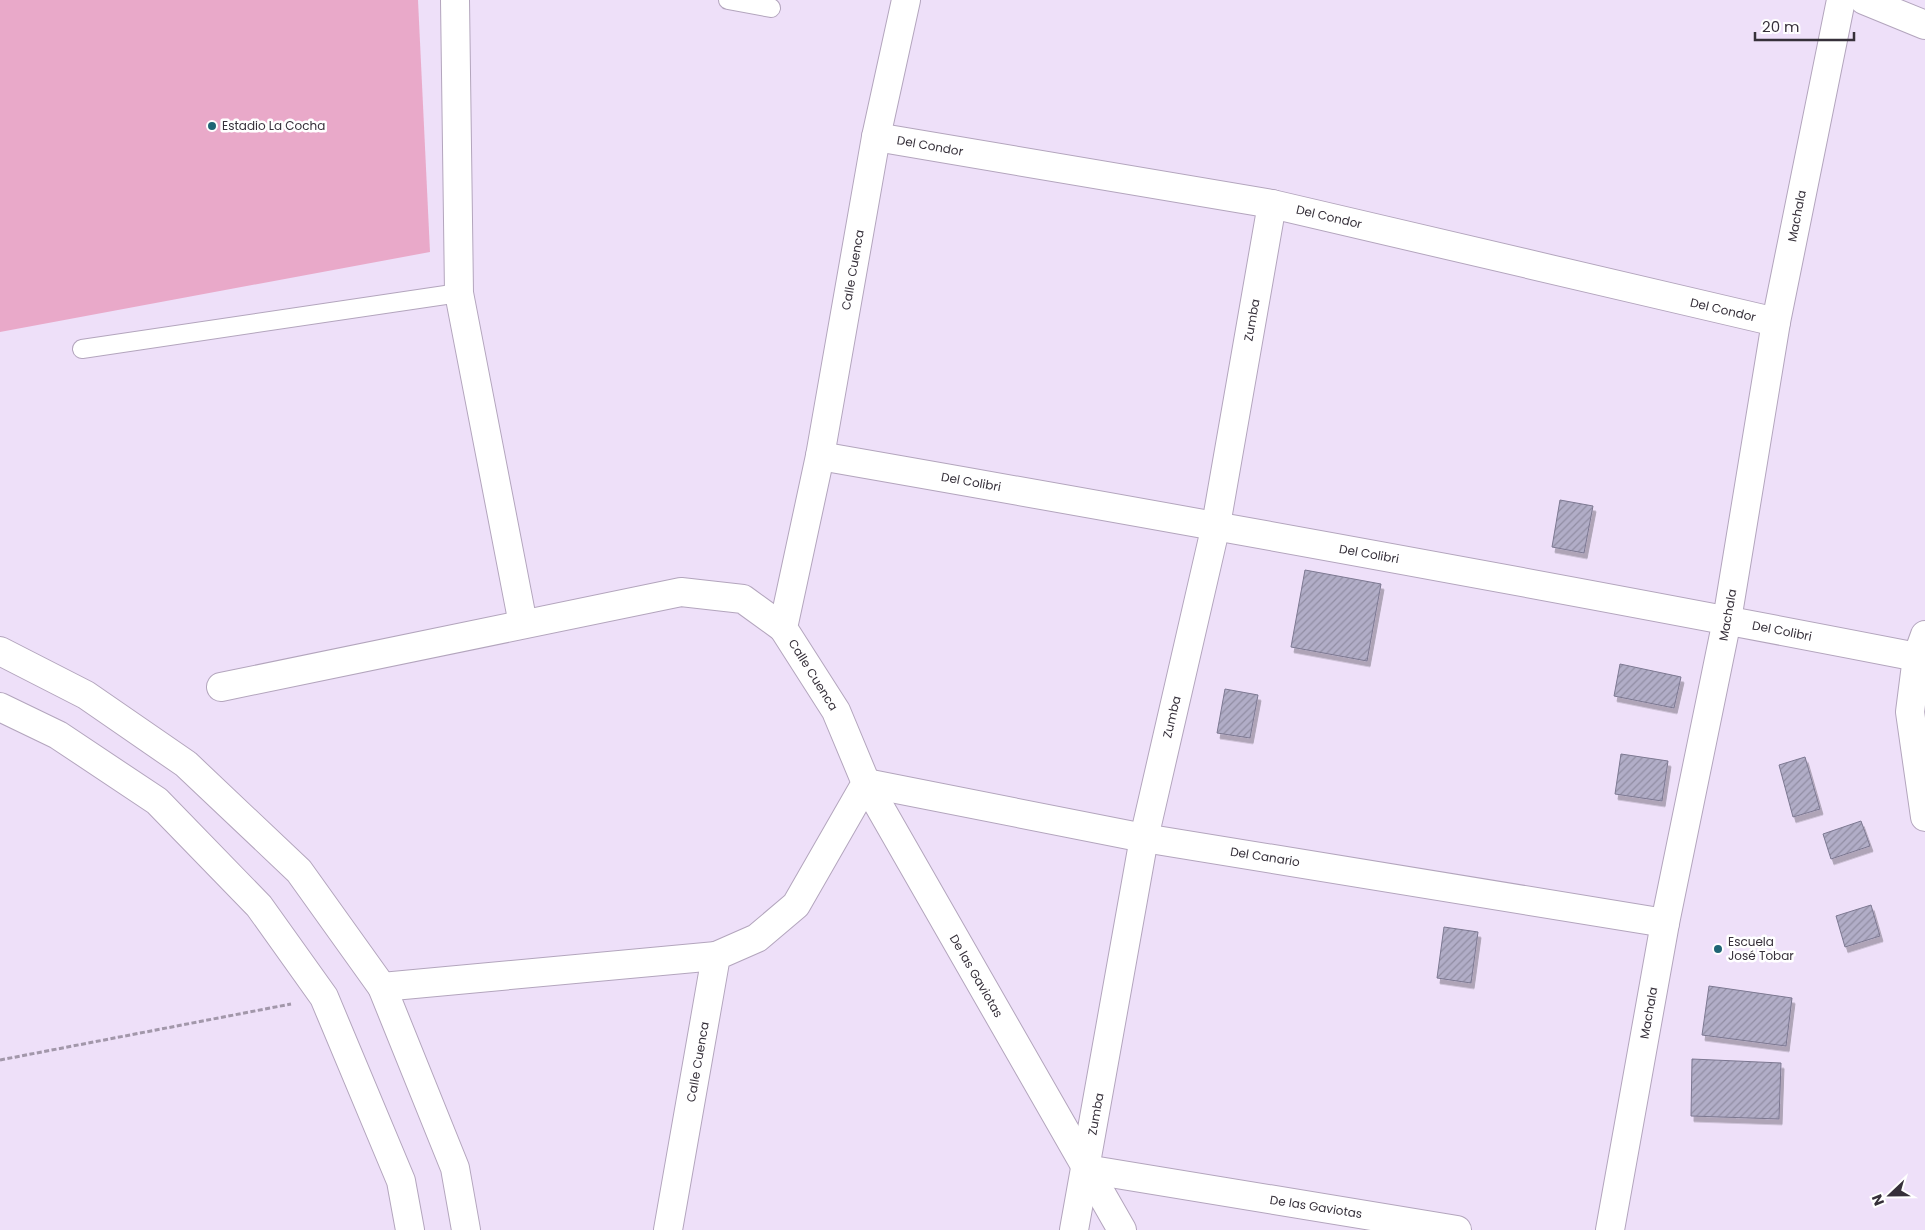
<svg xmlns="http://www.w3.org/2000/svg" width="1925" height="1230" font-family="Poppins,sans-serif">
  <defs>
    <pattern id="building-hatch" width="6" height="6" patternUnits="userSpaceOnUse" patternTransform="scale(1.25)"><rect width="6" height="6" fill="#b1adc7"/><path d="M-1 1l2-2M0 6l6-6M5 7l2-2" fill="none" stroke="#918da3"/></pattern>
    <filter id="shadow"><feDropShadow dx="3" dy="5.5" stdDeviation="0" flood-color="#0004"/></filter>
  </defs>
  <rect width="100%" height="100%" fill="#eee0f9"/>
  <polygon fill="#e9a9c9" points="0,0 418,0 430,252 0,332"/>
  <g fill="url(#building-hatch)" stroke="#7c7891" filter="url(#shadow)">
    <polygon points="1560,500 1593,506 1584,553 1552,547"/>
    <polygon points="1305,570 1381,584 1367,661 1291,647"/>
    <polygon points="1620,664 1681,677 1674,708 1614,696"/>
    <polygon points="1225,689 1258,695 1250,738 1217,733"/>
    <polygon points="1621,754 1668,761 1662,801 1615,794"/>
    <polygon points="1805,757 1820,809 1793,817 1779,765"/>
    <polygon points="1861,821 1870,846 1831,859 1823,834"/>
    <polygon points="1871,905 1880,936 1845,947 1836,916"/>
    <polygon points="1444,927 1478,932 1471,983 1437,978"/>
    <polygon points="1709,986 1792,998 1786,1046 1702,1035"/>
    <polygon points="1692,1059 1781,1063 1779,1119 1691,1116"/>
  </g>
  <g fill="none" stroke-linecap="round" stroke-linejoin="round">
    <g stroke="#b3a5bd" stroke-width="20">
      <g id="service">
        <polyline points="728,0 771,8"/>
        <polyline points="82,349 459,293"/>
      </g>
    </g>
    <g stroke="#b3a5bd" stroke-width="30">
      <g id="minor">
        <polyline points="455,0 459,293 523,624"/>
        <polyline points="1864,0 1925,25"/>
        <polyline points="876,137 1272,204 1776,322"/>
        <path d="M820 456C1186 520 1552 586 1917 657"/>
        <polyline points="1925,635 1917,657 1910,712 1925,817"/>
        <polyline points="221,687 681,592 743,599 783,628"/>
        <polyline points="866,783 1144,838 1665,923"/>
        <polyline points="866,783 1122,1230"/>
        <polyline points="382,987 716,956"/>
        <polyline points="1086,1169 1457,1230"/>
        <polyline points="668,1230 716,956 757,938 796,905 866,783 836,711 783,628 820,456 876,137 906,0"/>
        <polyline points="1074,1230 1144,838 1216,525 1272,204"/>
        <polyline points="1610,1230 1665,923 1727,620 1776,322 1841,0"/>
      </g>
    </g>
    <g stroke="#b3a5bd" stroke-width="30">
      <g id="primary">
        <polyline points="0,651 86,695 186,764 299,871 382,987 455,1168 466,1230"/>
        <polyline points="0,707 58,735 157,801 259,906 324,997 401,1181 410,1230"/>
      </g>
    </g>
    <polyline stroke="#a297aa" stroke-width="3" stroke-dasharray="5 2.5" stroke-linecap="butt" points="0,1060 291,1004"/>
    <use href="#service" stroke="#fff" stroke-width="18"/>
    <use href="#minor" stroke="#fff" stroke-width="28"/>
    <use href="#primary" stroke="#fff" stroke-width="28"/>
  </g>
  <g fill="#1f6575" stroke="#fff" stroke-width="2">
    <circle cx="212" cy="126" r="5"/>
    <circle cx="1718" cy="949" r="5"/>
  </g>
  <g text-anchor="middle" stroke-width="5" stroke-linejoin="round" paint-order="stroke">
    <g font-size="12" fill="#36303a" stroke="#fff" text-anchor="start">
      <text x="222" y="130">Estadio La Cocha</text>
      <text x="1728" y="946">Escuela<tspan x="1728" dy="14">José Tobar</tspan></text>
    </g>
    <g font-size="12" fill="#36303a" stroke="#fff">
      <text transform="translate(930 146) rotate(10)" y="4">Del Condor</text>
      <text transform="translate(1797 216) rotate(-79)" y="4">Machala</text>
      <text transform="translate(1329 217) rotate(13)" y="4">Del Condor</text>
      <text transform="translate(853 270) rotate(-80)" y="4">Calle Cuenca</text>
      <text transform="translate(1723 310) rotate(13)" y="4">Del Condor</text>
      <text transform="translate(1252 320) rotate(-80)" y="4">Zumba</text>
      <text transform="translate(971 482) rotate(10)" y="4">Del Colibri</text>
      <text transform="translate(1369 554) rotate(10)" y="4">Del Colibri</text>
      <text transform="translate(1728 615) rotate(-80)" y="4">Machala</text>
      <text transform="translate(1782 631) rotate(11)" y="4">Del Colibri</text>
      <text transform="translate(813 675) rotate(58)" y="4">Calle Cuenca</text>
      <text transform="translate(1172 717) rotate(-77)" y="4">Zumba</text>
      <text transform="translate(1265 857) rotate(9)" y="4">Del Canario</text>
      <text transform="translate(976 976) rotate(60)" y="4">De las Gaviotas</text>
      <text transform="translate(1649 1013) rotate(-80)" y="4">Machala</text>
      <text transform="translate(698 1062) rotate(-80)" y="4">Calle Cuenca</text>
      <text transform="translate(1096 1114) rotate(-80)" y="4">Zumba</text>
      <text transform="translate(1316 1207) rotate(9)" y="4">De las Gaviotas</text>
    </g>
  </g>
  <g transform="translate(1890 1195) rotate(248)" stroke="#ffffff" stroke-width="4" paint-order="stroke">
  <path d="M0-4L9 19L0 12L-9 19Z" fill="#36303a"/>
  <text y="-8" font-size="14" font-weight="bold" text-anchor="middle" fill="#36303a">N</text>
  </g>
  <path d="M1755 32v8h99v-8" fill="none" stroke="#36303a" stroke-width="2.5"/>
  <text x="1762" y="32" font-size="15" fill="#36303a" stroke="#ffffff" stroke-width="4" paint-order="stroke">20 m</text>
</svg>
